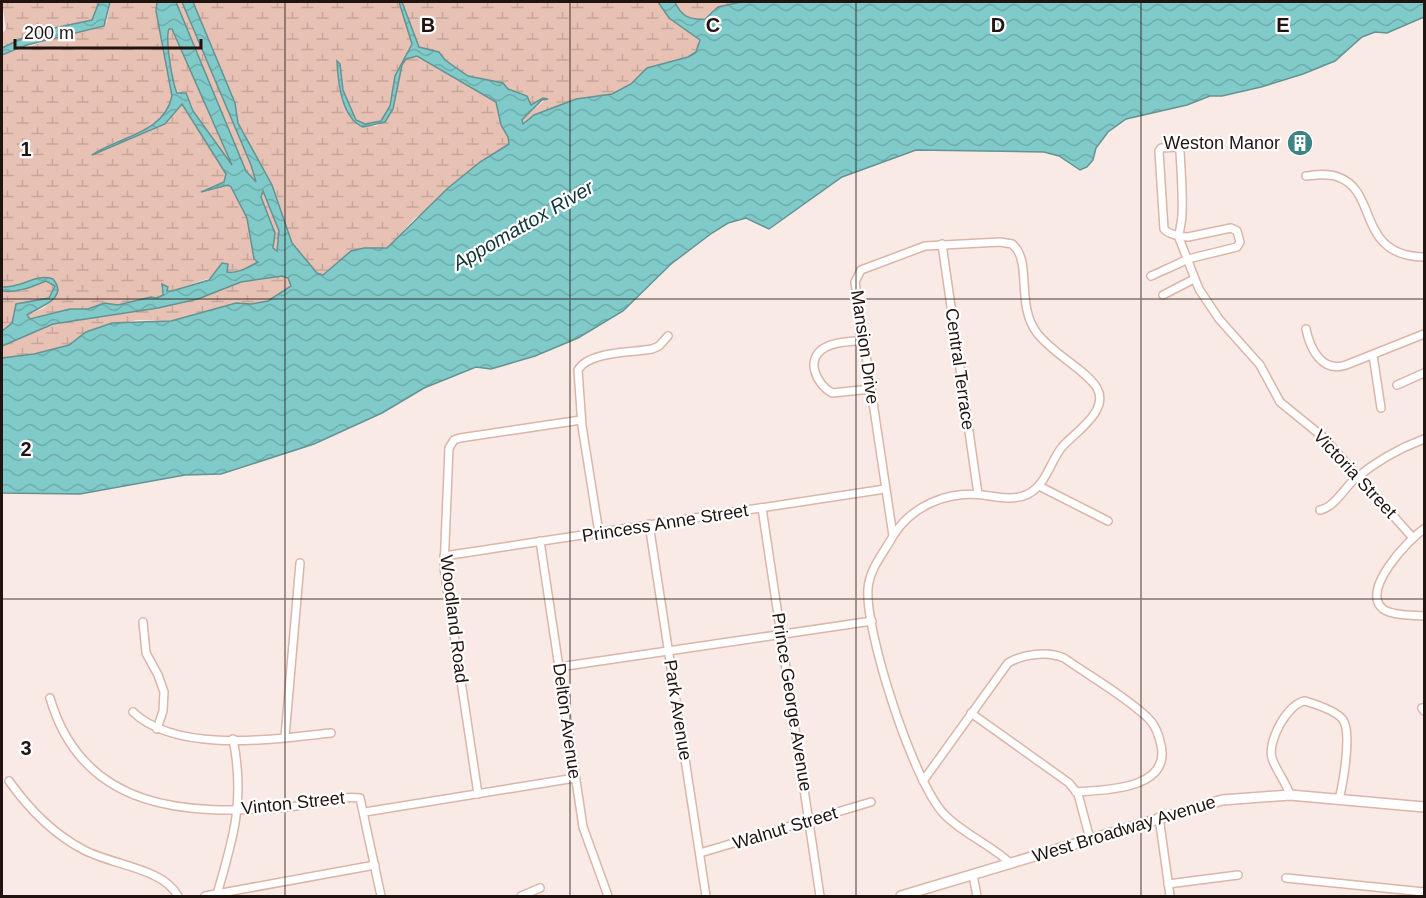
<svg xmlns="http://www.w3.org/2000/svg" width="1426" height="898" font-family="Helvetica,sans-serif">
  <defs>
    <pattern id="wetland-marsh" width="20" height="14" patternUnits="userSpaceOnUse" patternTransform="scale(1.5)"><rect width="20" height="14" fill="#e8c1b5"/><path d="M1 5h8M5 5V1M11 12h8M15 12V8" fill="none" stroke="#c7a59b"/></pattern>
    <pattern id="water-waves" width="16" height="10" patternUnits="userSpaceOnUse" patternTransform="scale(1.5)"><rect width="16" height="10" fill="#80cac9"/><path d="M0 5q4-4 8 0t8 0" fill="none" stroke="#6eadac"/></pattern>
  </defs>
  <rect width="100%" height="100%" fill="#faeae5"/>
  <g fill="url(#wetland-marsh)">
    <polygon points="2,2 99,2 92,20 35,32 2,48 2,34 6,29"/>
    <path d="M110 2H157L156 11 172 96C164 137 119 133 93 155L165 124 182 104 226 174 224 182 203 190 204 192 228 185 231 187 247 218 254 259 258 262 245 270 227 272 172 291 161 287 163 295 157 298 118 305 99 304 88 309H70L27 319V315L44 308 57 295 56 283C44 269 20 288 2 287V55L107 22Z"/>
    <polygon points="176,2 182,2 190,20 251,165 256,183 246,171"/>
    <polygon points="193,2 399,2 412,44 395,75 390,106 381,121 365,124 356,120 343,90 340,64 342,99 358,126 377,126 393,109 402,65 406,59 417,56 497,102 501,125 508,137 509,144 480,162 448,188 424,213 415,218 387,248 364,248 351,251 323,275 317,273 292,243 272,185 238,123 235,103"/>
    <polygon points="402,2 658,2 669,18 695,35 701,43 696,52 688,57 647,68 631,84 612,94 576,99 523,124 522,120 546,99 531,105 527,96 508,89 506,85 468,76 445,60 439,52 419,47"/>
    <path d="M675 2H741L718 7 703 19C688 19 681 15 675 2Z"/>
    <path d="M172 28 230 157 233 166 193 111 192 105C165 85 170 66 167 36V31Z"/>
    <polygon points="264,191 279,231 277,251 273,248 275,233 261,197"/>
    <polygon points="282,276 288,278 291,286 268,301 251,304 236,303 171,321 137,320 86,332 69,345 34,354 2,358 2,346 53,324 158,308 198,299 241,282"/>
    <polygon points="46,281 55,285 49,298 33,303 21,303 13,313 12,323 2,331 2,291 22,291"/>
  </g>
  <g fill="url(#water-waves)" stroke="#649392" stroke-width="1.5" fill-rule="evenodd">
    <polygon points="99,2 110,2 104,26 27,45 2,55 2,48 35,32 92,20"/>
    <path d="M157 2H176L246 171 256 182 251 165 182 2H193L235 103 238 123 272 185 292 243 317 273 323 275 351 251 364 248H387L448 188 480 162 509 144 508 137 501 125 496 102 417 56 406 59 402 65 393 109 385 122 363 127C341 118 338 81 337 61L340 64 343 90 356 120 365 124 381 121 390 106 395 76 412 44 399 2H402L419 47 439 52 445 60 468 76 503 83 508 89 527 96 531 105 543 98 548 99 542 100 522 120 523 124 534 115 576 99 612 94 631 84 647 68 688 57 696 52 700 40 669 18 658 2H675C681 16 689 20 705 19L718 7 741 2H1424V17L1387 33 1375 32 1362 37 1335 61 1303 74 1261 87 1222 96H1210L1187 105 1126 119 1108 132 1096 148 1093 160 1087 167 1080 170 1059 156 1044 152 916 150 842 177 769 229 746 218 728 223 712 233 671 264 623 311 578 338 535 356 491 369 476 367 424 388 382 413 314 444 221 474 185 475 80 494 2 493V358L34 354 69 345 86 332 112 323 171 321 236 303 251 304 268 301 291 286 288 278 282 276 241 282 198 299 158 308 53 324 2 346V331L12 323 16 304 49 298 55 286 46 281C31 287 18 293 2 291V287C23 288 35 273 53 279 70 299 38 307 27 315L30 319 70 309H88L104 303 118 305 151 297 157 298 163 295 162 284 168 287 167 291H172L209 280 222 263 228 264 227 272C238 274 248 267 258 262L254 259 247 218 231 187 228 185 201 192 224 182 226 174 182 104 165 124 92 155C119 136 164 134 172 96L156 11ZM169 29H172L232 165 193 111 186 93H177C172 82 165 38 169 29ZM263 191 279 231 277 251 273 248 275 233 261 197Z"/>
  </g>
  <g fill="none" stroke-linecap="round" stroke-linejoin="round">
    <g stroke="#dbb5a9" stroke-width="10">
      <g id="street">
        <path d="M1306 176C1316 175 1328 173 1338 177 1379 191 1356 256 1424 257"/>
        <polyline points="942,244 978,494"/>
        <path d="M1151 276C1164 270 1176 265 1188 259L1237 247 1240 242 1237 231 1231 228 1188 237C1181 237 1168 234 1164 229L1159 151 1161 148 1177 147 1180 151C1181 171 1183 193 1182 214 1182 222 1179 230 1179 238L1199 289 1219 319 1260 365 1280 402 1323 437 1413 538"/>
        <polyline points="1163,295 1194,279"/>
        <path d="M1306 329C1310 349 1322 373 1346 365L1424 334"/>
        <path d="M864 340C851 342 837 341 826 347 804 358 816 384 832 393L871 389"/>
        <polyline points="1373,355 1381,408"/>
        <polyline points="1397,385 1424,373"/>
        <polyline points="1039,486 1108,521"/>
        <polyline points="762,508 820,896"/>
        <path d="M1320 510C1335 507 1344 488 1355 479 1375 462 1400 448 1424 439"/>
        <polyline points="649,524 706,896"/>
        <path d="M1424 529C1409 539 1360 590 1383 609 1393 616 1413 615 1424 616"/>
        <path d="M599 533 582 426 578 370C589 351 631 353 652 349L659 346 668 336"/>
        <path d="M893 536C912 505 948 491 983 495 998 497 1014 501 1028 494 1046 485 1050 462 1062 447 1074 433 1110 411 1097 388 1086 370 1053 354 1037 333 1015 304 1033 261 1012 244L1000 242 925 246 861 270 855 282 893 536C884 553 869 569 868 589 865 633 914 783 944 814 963 834 990 844 1010 863"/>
        <polyline points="540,541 583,827 608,896"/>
        <polyline points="444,556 885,489"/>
        <polyline points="143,622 146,653 158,675 164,692 163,711 157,729"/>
        <polyline points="559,667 872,621"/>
        <path d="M50 698C83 811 187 816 287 807 310 806 338 795 360 798L381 896"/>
        <polyline points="1422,708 1424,711"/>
        <path d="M133 712C177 754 275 739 331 733"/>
        <polyline points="971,713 1069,783 1078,794 1090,839"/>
        <polyline points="285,737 300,563"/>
        <path d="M9 781C29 809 53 834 84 850 112 865 163 868 178 896"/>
        <path d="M923 781 1008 663C1023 654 1047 651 1064 658 1091 677 1122 694 1147 717 1155 724 1159 735 1161 745 1171 790 1104 790 1076 792"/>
        <polyline points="478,794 444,568 449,448 454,440 460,438 581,420"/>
        <path d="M1290 795C1286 782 1275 769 1272 758 1267 741 1288 703 1305 701 1315 704 1337 711 1343 720 1352 733 1343 784 1339 799"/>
        <polyline points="365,812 575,778"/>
        <polyline points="1159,817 1170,896"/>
        <polyline points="700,853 871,802"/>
        <polyline points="973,875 977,896"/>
        <polyline points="1286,878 1424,892"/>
        <polyline points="1168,884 1238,875"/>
        <path d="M217 894C234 837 245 799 233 739"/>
        <polyline points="205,896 375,865"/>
        <polyline points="521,896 540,888"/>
      </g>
    </g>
    <g stroke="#dbb5a9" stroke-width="12">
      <polyline id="secondary" points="901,896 1222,800 1290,795 1424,807"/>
    </g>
    <use href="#street" stroke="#fff" stroke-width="7"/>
    <use href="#secondary" stroke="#fff" stroke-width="9"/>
  </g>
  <path fill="none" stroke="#211410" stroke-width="1.5" stroke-opacity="0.55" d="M285 2V896M570 2V896M856 2V896M1141 2V896M2 299H1424M2 599H1424"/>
  <defs>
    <g id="building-disc" transform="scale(1.35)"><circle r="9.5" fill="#3c8483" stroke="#fff"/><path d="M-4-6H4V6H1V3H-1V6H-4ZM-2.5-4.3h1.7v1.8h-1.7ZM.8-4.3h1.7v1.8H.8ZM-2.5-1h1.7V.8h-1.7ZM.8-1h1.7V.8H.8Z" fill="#fff"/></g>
  </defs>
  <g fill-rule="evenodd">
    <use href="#building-disc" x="1300" y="143"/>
  </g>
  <g text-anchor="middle" stroke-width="4.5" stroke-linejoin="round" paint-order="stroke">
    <g font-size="18" fill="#211410" stroke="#fff" text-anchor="end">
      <text x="1280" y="149">Weston Manor</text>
    </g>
    <g font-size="18" fill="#211410" stroke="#fff">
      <text transform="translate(865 347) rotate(82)" y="6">Mansion Drive</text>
      <text transform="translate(960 369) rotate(82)" y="6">Central Terrace</text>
      <text transform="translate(1355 474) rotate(47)" y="6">Victoria Street</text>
      <text transform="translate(665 523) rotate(-9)" y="6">Princess Anne Street</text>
      <text transform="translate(454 619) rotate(83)" y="6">Woodland Road</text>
      <text transform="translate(792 702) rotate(81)" y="6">Prince George Avenue</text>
      <text transform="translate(678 710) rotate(81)" y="6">Park Avenue</text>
      <text transform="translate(567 721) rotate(82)" y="6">Delton Avenue</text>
      <text transform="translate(293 803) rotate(-6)" y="6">Vinton Street</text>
      <text transform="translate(785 828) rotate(-17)" y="6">Walnut Street</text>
      <text transform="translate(1124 829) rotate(-17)" y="6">West Broadway Avenue</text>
    </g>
    <g font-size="20" font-style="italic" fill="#113635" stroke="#fff">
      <text transform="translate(523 225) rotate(-30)" y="7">Appomattox River</text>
    </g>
  </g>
  <g font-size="20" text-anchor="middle" font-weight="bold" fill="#211410" stroke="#fff" stroke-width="4.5" stroke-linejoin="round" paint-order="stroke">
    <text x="428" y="32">B</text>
    <text x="713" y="32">C</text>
    <text x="998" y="32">D</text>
    <text x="1283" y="32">E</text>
    <text x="26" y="156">1</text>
    <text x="26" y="456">2</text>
    <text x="26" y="755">3</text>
  </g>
  <rect width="1426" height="898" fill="none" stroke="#211410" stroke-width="6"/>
  <path d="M15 39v9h186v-9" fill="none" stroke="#211410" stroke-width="3"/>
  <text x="24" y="39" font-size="18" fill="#211410" stroke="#ffffff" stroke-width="4.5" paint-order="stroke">200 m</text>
</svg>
